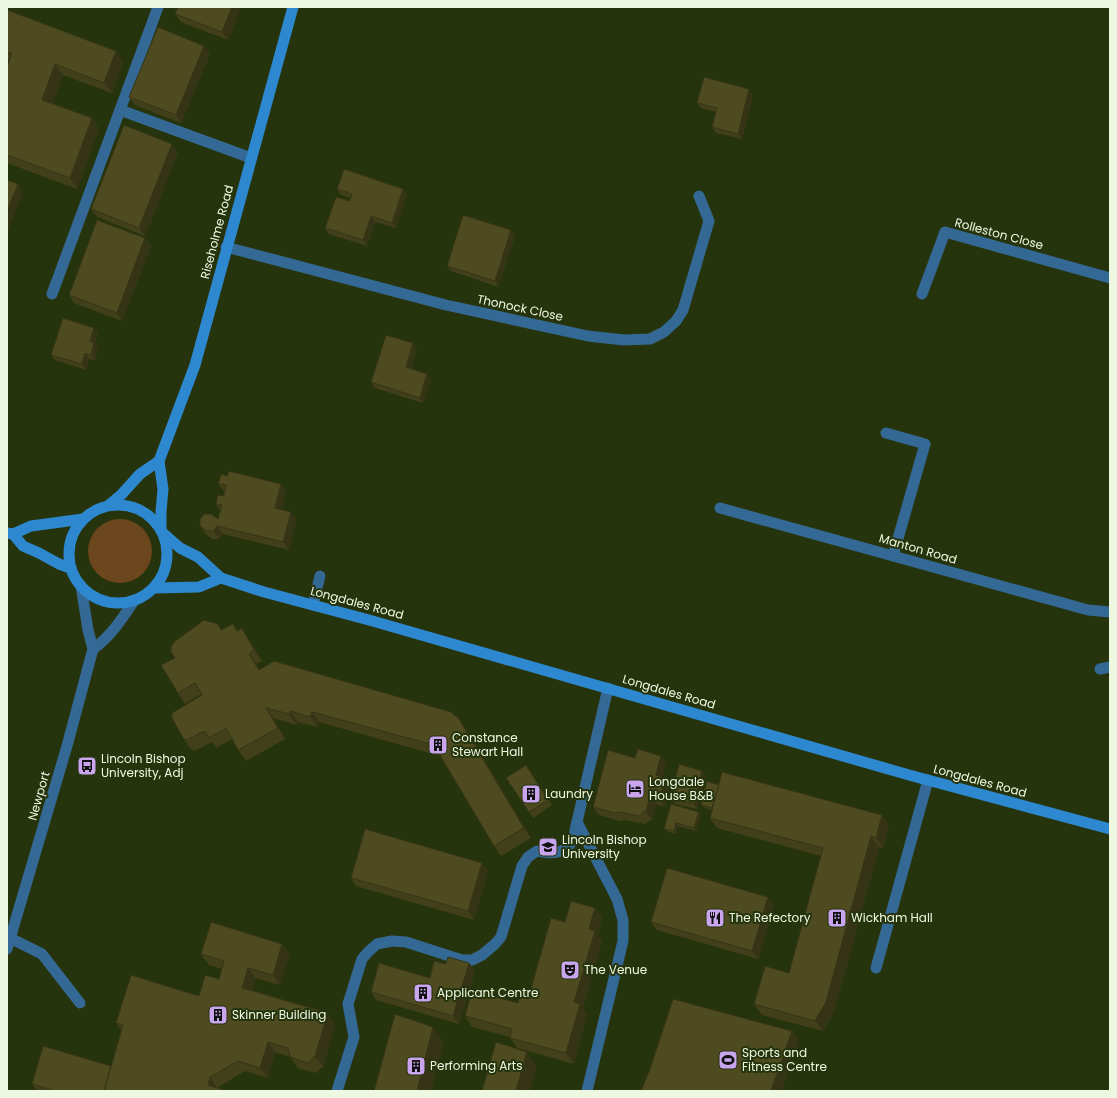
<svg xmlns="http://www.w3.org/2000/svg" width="1117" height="1098" font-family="Poppins,sans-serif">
  <rect width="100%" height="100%" fill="#26340d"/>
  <circle fill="#6c461c" cx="120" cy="551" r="32"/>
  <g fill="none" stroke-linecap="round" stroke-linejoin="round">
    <g stroke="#356995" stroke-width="11">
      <polyline points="158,7 120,110 251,158"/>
      <polyline points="52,294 120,110"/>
      <polyline points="313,605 320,576"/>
      <polyline points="1100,669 1110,667"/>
      <polyline points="577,822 608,688"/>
      <polyline points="10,938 42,954 80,1003"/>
      <polyline points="876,968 928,780"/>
      <path d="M337 1091 354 1037 348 1004 362 959 368 952 377 944 392 941 406 942 462 960H472L482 955 495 944 501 937 522 866 528 857 537 851C550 854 565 855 572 841 575 835 575 828 577 822L617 899 623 920V941L587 1091"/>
    </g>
    <g stroke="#356995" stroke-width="11">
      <polyline points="226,247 446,305 588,336 624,340 650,339 664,332 676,321 683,310 709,221 699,196"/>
      <polyline points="922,294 945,232 1110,278"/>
      <polyline points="886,433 925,444 893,556"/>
      <polyline points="720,508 1088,610 1110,612"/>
    </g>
    <g stroke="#356995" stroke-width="11">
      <path d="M93 649C111 636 122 619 134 601"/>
      <polyline points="7,949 67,746 93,649 88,630 81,586"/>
    </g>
    <g stroke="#2d88cf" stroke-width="11">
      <polyline points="159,461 195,365 293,7"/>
      <polyline points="159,461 163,489 161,512 161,530"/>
      <circle cx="118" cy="554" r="49"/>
      <polyline points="109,505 121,495 140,474 159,461"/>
      <polyline points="7,533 13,534 31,526 83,519"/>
      <polyline points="163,533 180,548 198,557 221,578 264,592 369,620 909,775 1110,829"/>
      <polyline points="13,534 23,546 39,553 59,564 70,568"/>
      <polyline points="154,588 199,587 221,578"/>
    </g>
  </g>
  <g fill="#42401b">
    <polygon points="178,7 241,7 228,40 181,22 175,14"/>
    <polygon points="7,10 123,61 112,93 63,75 52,103 92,118 99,129 77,189 7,163 7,67 9,60 7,59"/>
    <polygon points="210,54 181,123 135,105 129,97"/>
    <polygon points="753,95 742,139 716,133 712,127 716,112 701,108 697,103"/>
    <polygon points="178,152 145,236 97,217 91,209"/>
    <polygon points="337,189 403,189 407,194 396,228 375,222 367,246 329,234 325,228 350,201 351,198 341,195"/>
    <polygon points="515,236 498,287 451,271 447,266"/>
    <polygon points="145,238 151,246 122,321 74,303 69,295"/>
    <polygon points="98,333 95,343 98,348 95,360 89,359 86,370 55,360 51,355"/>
    <polygon points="417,349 411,369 427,374 431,379 423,403 375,388 371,382"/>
    <polygon points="218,484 286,492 282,509 291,512 296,520 289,550 223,534 219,539 212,539 206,534 200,526 218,519 221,511 216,504 224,496 225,492"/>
    <polygon points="233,624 237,631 249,639 262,661 256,664 260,670 467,730 531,838 501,856 494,846 440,756 319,722 318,727 298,722 297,725 273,718 285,739 246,761 238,750 232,739 216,748 212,742 194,751 190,748 183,738 202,695 201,694 185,704 178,693 222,630"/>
    <polygon points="661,756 666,764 663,777 665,778 670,786 665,807 656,804 652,820 650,820 645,824 625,820 620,821 599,815 593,807"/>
    <polygon points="526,765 552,805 533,818 506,778"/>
    <polygon points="702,771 706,776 697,809 675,804 671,798"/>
    <polygon points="719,785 889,825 883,848 879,847 834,1012 823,1031 762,1015 754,1004 789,973 821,856 717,828 710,818 712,810 703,807 701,805"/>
    <polygon points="671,804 701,815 696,831 678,826 676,834 666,831 664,829"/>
    <polygon points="482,863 488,871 474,920 356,886 351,878"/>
    <polygon points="774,905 758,959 657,930 651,922"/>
    <polygon points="602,918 598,935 602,941 583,1008 587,1014 574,1064 517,1048 510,1037 472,1027 465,1016 518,1003 530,992 565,922"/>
    <polygon points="201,954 290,954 280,985 255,978 252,990 328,1013 335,1024 323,1067 315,1073 298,1068 290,1057 275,1052 268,1078 245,1071 217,1088 227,1091 37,1091 32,1084 111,1066 122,1031 116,1023 199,996 219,979 222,969 209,965"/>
    <polygon points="469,963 475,971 459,1024 376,1000 371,992 430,978 446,964"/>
  </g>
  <g fill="#363416">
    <polygon points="232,7 241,7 228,40 222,32"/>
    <polygon points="204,46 210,54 181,123 176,115"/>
    <polygon points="116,51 123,61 112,93 104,83"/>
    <polygon points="55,64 63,75 50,110 42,100"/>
    <polygon points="749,89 753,95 742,139 738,134"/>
    <polygon points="92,118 99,129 77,189 70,178"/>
    <polygon points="172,144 178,152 145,236 139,228"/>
    <polygon points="18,184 23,193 7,233 7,211"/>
    <polygon points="403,189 407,194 396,228 392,223"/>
    <polygon points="371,216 375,222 367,246 363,240"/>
    <polygon points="511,230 515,236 498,287 495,281"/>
    <polygon points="145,238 151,246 122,321 117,313"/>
    <polygon points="94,328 98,333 95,343 98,348 95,360 91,355 90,341"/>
    <polygon points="413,343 417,349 410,373 406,367"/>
    <polygon points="85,353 89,359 86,370 82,364"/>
    <polygon points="427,374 431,379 423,403 420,398"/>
    <polygon points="281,484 286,492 280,516 275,508"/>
    <polygon points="291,512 296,520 289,550 283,542"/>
    <polygon points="217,526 223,534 219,539 214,531"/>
    <polygon points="242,628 249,639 262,661 254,650"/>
    <polygon points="249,654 256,664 266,681 259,670"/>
    <polygon points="266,708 273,718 285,739 278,728"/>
    <polygon points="290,711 298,722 297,725 289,714"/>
    <polygon points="312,712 319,722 318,727 310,717"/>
    <polygon points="459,719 467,730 531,838 524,828"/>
    <polygon points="661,756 666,764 661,784 656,775"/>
    <polygon points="702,771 706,776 697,809 694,804"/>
    <polygon points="665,778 670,786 665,807 659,799"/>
    <polygon points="650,796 656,804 652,820 646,812"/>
    <polygon points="699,812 701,815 696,831 694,828"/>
    <polygon points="882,815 889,825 883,848 876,838"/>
    <polygon points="676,823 678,826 676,834 674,831"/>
    <polygon points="871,836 879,847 834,1012 823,1031 815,1021"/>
    <polygon points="482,863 488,871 474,920 468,911"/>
    <polygon points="768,897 774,905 758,959 752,951"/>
    <polygon points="595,908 602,918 598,935 602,941 583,1008 587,1014 574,1064 566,1053 574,1002 589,929"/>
    <polygon points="282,944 290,954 280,985 273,975"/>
    <polygon points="469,963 475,971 459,1024 453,1016"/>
    <polygon points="248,968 255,978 249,998 242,988"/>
    <polygon points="328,1013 335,1024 323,1067 315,1056"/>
    <polygon points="433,1027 444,1042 431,1091 417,1091"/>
    <polygon points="792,1031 799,1041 782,1091 771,1091"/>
    <polygon points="268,1042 275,1052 268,1078 260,1068"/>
    <polygon points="527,1052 537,1066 530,1091 516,1091"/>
    <polygon points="210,1077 217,1088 216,1091 208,1085"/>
  </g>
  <g fill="#4d4b1f" stroke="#363416">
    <polygon points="178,7 232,7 222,32 175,14"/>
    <polygon points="7,10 116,51 104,83 55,64 42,100 92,118 70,178 7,155 7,67 12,53 7,52"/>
    <polygon points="158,27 204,46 176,115 129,97"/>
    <polygon points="704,77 749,89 738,134 712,127 717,108 697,103"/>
    <polygon points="124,125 172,144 139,228 91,209"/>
    <polygon points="344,169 403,189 392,223 371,216 363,240 325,228 336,197 350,201 352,194 337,189"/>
    <polygon points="7,180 18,184 7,211"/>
    <polygon points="463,215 511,230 495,281 447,266"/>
    <polygon points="97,220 145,238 117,313 69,295"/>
    <polygon points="63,318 94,328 90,341 94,343 91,355 85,353 82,364 51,355"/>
    <polygon points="386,335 413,343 406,367 427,374 420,398 371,382"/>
    <polygon points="229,471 281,484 275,508 291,512 283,542 217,526 214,531 207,531 200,526 200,519 204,514 211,514 218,519 222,505 216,504 218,495 224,496 226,485 218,484 221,474 227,476"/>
    <polygon points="204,620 218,624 221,630 233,624 237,631 242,628 254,650 249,654 259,670 274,661 451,712 459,719 524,828 494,846 434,745 312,712 310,717 290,711 289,714 266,708 278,728 238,750 226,728 209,738 205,731 186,740 183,738 172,718 172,713 202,695 195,683 178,693 161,665 175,658 171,652 171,647 174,642"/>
    <polygon points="638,749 661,756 656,775 665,778 659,799 650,796 646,812 644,811 639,816 620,812 614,813 593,807 608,750 635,758"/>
    <polygon points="679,764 702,771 694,804 671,798"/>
    <polygon points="526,765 548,800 529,812 506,778"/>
    <polygon points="722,772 882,815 876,838 871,836 826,1002 815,1021 754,1004 765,966 789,973 823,848 710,818"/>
    <polygon points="707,781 719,785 712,808 701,805"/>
    <polygon points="671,804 699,812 694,828 676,823 674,831 664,829"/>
    <polygon points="365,829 482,863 468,911 351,878"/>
    <polygon points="667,868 768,897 752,951 651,922"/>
    <polygon points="571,901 595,908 589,929 595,931 574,1002 580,1004 566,1053 510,1038 512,1029 465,1016 472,990 518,1003 522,989 530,992 551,918 565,922"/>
    <polygon points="211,922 282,944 273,975 248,968 242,988 328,1013 315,1056 308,1063 290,1057 288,1048 268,1042 260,1068 238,1061 210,1077 208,1085 227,1091 104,1091 123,1025 116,1023 131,975 199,996 205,975 219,979 224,961 201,954"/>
    <polygon points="448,957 469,963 453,1016 371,992 379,963 430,978 434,961 446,964"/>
    <polygon points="673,999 792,1031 771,1091 641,1091 650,1069"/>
    <polygon points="395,1014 433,1027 417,1091 374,1091"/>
    <polygon points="496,1042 527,1052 516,1091 482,1091"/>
    <polygon points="43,1046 111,1066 104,1091 56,1091 32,1084"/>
  </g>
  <defs>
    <g id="building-square" transform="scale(1)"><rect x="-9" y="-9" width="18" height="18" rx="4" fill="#c9a5ee" stroke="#26340d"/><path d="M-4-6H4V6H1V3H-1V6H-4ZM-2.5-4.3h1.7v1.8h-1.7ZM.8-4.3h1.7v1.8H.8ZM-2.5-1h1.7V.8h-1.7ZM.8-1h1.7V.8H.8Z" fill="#111"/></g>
    <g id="bus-square" transform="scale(1)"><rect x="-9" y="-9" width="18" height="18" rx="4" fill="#c9a5ee" stroke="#26340d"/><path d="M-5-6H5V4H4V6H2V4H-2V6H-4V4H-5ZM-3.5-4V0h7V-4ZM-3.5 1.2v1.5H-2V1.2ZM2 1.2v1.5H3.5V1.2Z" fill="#111"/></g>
    <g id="hotel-square" transform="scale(1)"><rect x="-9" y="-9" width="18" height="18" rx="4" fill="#c9a5ee" stroke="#26340d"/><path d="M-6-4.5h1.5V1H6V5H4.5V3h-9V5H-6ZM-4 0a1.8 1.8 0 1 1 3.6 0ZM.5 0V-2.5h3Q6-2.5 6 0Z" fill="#111"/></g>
    <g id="university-square" transform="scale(1)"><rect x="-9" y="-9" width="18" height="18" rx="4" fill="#c9a5ee" stroke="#26340d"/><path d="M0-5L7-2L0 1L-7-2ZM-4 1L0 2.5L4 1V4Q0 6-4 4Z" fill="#111"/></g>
    <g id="restaurant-square" transform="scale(1)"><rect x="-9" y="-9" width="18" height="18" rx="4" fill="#c9a5ee" stroke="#26340d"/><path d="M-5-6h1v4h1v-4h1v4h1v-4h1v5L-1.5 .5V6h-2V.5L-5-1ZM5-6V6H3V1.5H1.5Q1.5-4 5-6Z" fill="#111"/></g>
    <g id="theatre-square" transform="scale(1)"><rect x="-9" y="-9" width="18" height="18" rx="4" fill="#c9a5ee" stroke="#26340d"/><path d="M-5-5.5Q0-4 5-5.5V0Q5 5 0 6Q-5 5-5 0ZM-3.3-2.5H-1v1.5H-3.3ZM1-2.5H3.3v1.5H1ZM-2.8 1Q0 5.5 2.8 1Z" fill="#111"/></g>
    <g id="stadium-square" transform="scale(1)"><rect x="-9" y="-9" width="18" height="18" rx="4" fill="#c9a5ee" stroke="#26340d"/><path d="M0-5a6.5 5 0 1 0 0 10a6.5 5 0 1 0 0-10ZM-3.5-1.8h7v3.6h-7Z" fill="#111"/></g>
  </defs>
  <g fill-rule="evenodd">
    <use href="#building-square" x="438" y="745"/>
    <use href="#bus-square" x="87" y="766"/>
    <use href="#hotel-square" x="635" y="789"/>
    <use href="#building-square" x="531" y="794"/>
    <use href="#university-square" x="548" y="847"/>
    <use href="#restaurant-square" x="715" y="918"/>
    <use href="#building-square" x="837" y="918"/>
    <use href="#theatre-square" x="570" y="970"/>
    <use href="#building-square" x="423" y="993"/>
    <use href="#building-square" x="218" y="1015"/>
    <use href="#stadium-square" x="728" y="1060"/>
    <use href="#building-square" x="416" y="1066"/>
  </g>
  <g text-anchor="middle" stroke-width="4" stroke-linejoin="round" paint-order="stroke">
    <g font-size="12" fill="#eef8e1" stroke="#26340d">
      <text transform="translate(217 232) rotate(-75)" y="4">Riseholme Road</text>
      <text transform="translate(999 234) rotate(15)" y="4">Rolleston Close</text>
      <text transform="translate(520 308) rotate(12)" y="4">Thonock Close</text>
      <text transform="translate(918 549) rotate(16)" y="4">Manton Road</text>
      <text transform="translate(357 603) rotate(15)" y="4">Longdales Road</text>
      <text transform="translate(669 692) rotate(16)" y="4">Longdales Road</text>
      <text transform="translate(980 781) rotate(15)" y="4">Longdales Road</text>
      <text transform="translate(39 796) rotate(-74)" y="4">Newport</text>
    </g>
    <g font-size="12" fill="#eef8e1" stroke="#26340d" text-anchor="start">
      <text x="452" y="742">Constance<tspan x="452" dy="14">Stewart Hall</tspan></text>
      <text x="101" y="763">Lincoln Bishop<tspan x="101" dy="14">University, Adj</tspan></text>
      <text x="649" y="786">Longdale<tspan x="649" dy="14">House B&amp;B</tspan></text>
      <text x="545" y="798">Laundry</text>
      <text x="562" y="844">Lincoln Bishop<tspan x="562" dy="14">University</tspan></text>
      <text x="729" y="922">The Refectory</text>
      <text x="851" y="922">Wickham Hall</text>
      <text x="584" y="974">The Venue</text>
      <text x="437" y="997">Applicant Centre</text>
      <text x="232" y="1019">Skinner Building</text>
      <text x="742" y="1057">Sports and<tspan x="742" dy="14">Fitness Centre</tspan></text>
      <text x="430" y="1070">Performing Arts</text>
    </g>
  </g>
  <rect width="1117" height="1098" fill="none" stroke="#eef8e1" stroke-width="16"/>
</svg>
